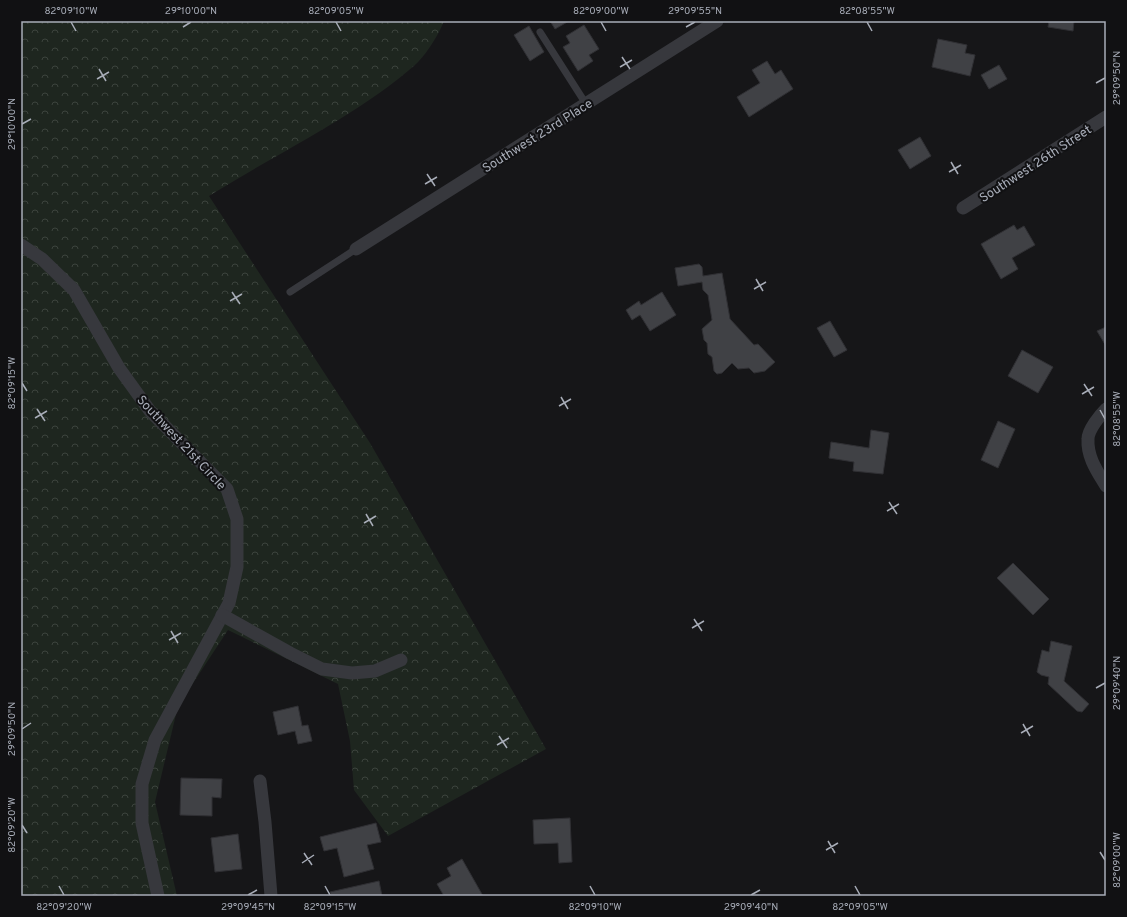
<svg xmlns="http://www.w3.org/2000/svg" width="1127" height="917" font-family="Overpass,sans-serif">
  <defs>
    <pattern id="forest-crowns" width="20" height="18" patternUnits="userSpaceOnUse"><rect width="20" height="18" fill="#1e261f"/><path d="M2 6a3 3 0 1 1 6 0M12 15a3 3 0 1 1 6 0" fill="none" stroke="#3c433d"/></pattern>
  </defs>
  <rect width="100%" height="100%" fill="#161618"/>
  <path fill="url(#forest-crowns)" d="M21 21H444C439 34 426 55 416 64 356 117 277 153 209 196L370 443 546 749 388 836 354 790 350 741 338 684 228 630 178 706 155 802 177 896H21Z"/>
  <g fill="#404145" stroke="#303034">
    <polygon points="550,21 569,21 555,29"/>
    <polygon points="1049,21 1074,21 1073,31 1048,27"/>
    <polygon points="584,25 599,49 589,55 593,61 578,71 563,47 570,43 566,36"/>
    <polygon points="529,26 544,52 530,61 514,35"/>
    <polygon points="938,39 967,45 965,53 975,55 970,76 932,67"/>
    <polygon points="767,61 775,74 781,70 793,89 749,117 737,97 760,83 752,70"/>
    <polygon points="999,65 1007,79 989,89 981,75"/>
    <polygon points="920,137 931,156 910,169 898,150"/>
    <polygon points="1014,225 1017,230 1024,226 1035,245 1012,258 1018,269 1001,279 981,244"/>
    <polygon points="699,264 702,267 703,276 722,273 730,319 754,345 758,344 775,362 765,371 754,373 749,368 738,369 732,363 722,373 717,374 714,371 712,357 708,354 707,343 704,340 702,329 712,320 708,295 703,290 702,282 678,286 675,268"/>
    <polygon points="662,292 676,315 650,331 640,315 632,320 626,310 639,301 641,305"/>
    <polygon points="830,321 847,350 834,357 817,328"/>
    <polygon points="1106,327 1106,346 1097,331"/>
    <polygon points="1022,350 1053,367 1038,393 1008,376"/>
    <polygon points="998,421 1015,429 998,468 981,460"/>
    <polygon points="871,430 889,433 883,474 853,471 854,462 829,458 831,442 869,448"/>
    <polygon points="1013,563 1049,599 1033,615 997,578"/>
    <polygon points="1051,641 1072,646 1064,681 1089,704 1082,712 1077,711 1048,684 1049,677 1041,675 1037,672 1042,650 1049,652"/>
    <polygon points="298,706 302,726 308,725 312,741 298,744 295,731 278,735 273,712"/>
    <polygon points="181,778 222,779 221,798 212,797 212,816 180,815"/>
    <polygon points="570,818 572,862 559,863 558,843 534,844 533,820"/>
    <polygon points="376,823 381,842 367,845 374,869 344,877 337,848 324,851 320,837"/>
    <polygon points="238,834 242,869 215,872 211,838"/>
    <polygon points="462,859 483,896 444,896 437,884 451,876 447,868"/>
    <polygon points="379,881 382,896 331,896 330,892"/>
  </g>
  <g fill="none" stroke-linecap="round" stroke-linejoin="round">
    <g stroke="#37383d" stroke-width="7">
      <polyline points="540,32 586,104"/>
      <polyline points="290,292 356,249"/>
    </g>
    <g stroke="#37383d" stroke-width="13">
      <polyline points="963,208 1106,117"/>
      <polyline points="21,245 42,259 74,290 119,368 150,411 227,489 237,519 237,567 229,603 155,740 142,784 142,823 158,896"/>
      <polyline points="356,249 717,21"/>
      <path d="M1106 409C1100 415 1088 430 1088 439 1087 457 1097 471 1106 486"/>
      <polyline points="222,615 290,653 322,669 352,673 375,671 401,660"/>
      <polyline points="260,781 265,822 271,896"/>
    </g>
  </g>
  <path fill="none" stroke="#a8adb8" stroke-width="1.5" d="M71 22 76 31M336 22 341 31M601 22 606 31M867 22 872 31M183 27 191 22M686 27 695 22M622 57 630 69M620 67 632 60M99 69 106 81M97 79 109 72M1096 83 1105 78M22 124 31 119M951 162 958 174M949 172 961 165M427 174 435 186M425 184 437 177M756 279 763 291M754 289 766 282M232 292 240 304M230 301 242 294M22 383 27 391M1084 384 1092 396M1082 394 1094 387M561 397 568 409M559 406 571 399M37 409 45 421M1100 410 1105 419M35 418 47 411M889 502 897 514M887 511 899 504M366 514 373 526M364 523 376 516M694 619 702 631M692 628 704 621M171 631 178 643M169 640 181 633M1096 688 1105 683M1023 724 1030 736M22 729 31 723M1021 733 1033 726M499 736 507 748M497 745 509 738M22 825 27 833M828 841 835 853M826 850 838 843M1100 852 1105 860M304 853 312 865M302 863 314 855M59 886 64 895M325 886 330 895M590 886 595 895M855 886 860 895M248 895 257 890M751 895 760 890"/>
  <g text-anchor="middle" stroke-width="4" stroke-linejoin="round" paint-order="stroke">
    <g font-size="13" fill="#a8adb8" stroke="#111113">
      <text transform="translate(537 135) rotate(-32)" y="5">Southwest 23rd Place</text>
      <text transform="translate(1035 163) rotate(-33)" y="5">Southwest 26th Street</text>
      <text transform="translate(182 442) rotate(47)" y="5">Southwest 21st Circle</text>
    </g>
  </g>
  <rect width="1127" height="917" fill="none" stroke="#111113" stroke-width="44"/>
  <rect x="22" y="22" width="1083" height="873" fill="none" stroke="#a8adb8" stroke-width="1.5"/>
  <g font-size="10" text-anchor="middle" fill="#a8adb8">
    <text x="71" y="14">82°09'10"W</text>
    <text x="191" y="14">29°10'00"N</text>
    <text x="336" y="14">82°09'05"W</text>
    <text x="601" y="14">82°09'00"W</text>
    <text x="695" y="14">29°09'55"N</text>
    <text x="867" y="14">82°08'55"W</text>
    <text transform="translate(1116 78) rotate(-90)" y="4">29°09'50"N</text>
    <text transform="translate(11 124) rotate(-90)" y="4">29°10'00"N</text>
    <text transform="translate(11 383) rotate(-90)" y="4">82°09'15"W</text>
    <text transform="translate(1116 419) rotate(-90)" y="4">82°08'55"W</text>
    <text transform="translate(1116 683) rotate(-90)" y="4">29°09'40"N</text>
    <text transform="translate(11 729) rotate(-90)" y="4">29°09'50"N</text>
    <text transform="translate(11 825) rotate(-90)" y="4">82°09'20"W</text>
    <text transform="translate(1116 860) rotate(-90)" y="4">82°09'00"W</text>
    <text x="64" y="910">82°09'20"W</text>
    <text x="248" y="910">29°09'45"N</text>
    <text x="330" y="910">82°09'15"W</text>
    <text x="595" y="910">82°09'10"W</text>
    <text x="751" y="910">29°09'40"N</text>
    <text x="860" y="910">82°09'05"W</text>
  </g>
</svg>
